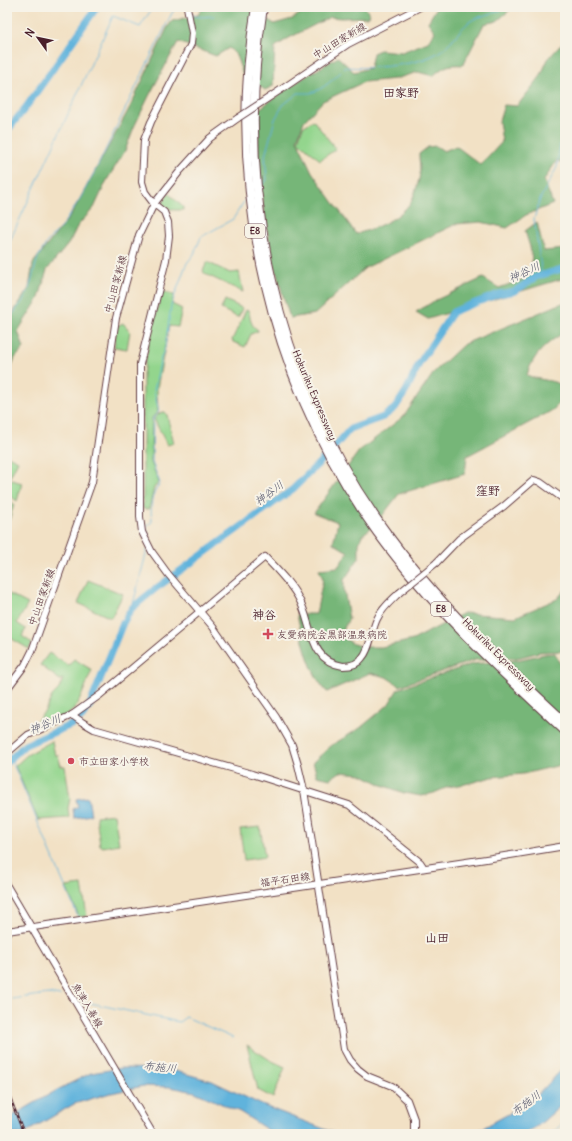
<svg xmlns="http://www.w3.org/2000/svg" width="572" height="1141" font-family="Delius,'Klee One',sans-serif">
  <rect width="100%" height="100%" fill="#f7f3e8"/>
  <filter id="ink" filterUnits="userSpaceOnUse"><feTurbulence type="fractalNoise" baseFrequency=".025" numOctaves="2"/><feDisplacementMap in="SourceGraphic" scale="8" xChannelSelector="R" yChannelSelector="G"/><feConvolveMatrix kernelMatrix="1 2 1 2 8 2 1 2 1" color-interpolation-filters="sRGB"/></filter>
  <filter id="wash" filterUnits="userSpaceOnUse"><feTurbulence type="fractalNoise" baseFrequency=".012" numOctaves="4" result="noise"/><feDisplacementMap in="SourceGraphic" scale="16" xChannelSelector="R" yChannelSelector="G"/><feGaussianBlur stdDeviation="0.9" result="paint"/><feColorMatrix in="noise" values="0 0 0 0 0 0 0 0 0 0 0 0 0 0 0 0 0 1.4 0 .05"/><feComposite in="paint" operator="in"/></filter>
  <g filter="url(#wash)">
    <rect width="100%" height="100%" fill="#f2e1c5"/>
    <g fill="#93d58d" stroke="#6e7a5c">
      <polygon points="313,120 336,149 320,160 298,141 303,127"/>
      <polygon points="168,193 183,207 183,210 173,210 162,205"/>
      <polygon points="207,262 230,273 239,272 243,292 205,274 203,271"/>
      <polygon points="162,291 174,295 172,304 182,309 178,327 169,326 157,388 158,411 152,418 151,462 159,482 154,488 149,509 143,509 143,374 150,335"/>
      <polygon points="225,300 242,308 239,316 237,317 221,309"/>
      <path d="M246 310 249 311C250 319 251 326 258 330V331L251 334 245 347 233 342 232 340Z"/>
      <polygon points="123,323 130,331 127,349 114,347 117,326"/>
      <polygon points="163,412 165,412 167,415 174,443 167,445 154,419 158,414"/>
      <polygon points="8,456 18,461 9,479 22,483 17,501 7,494"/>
      <polygon points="7,498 14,504 9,521 7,520"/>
      <polygon points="88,580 123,594 111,618 78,603"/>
      <polygon points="7,593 28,604 17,623 26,629 22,636 32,643 29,649 7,636 7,621 8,617 7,616"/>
      <path d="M49 653 69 666 74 659 92 670C87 681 80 704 72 711 63 720 47 724 35 729L33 725 45 711 52 696 59 689 63 679 60 680 40 665Z"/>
      <polygon points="52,741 55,755 58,755 61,766 65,766 70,799 68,808 69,818 38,820 15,766 27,755"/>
      <polygon points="114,814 119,844 103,847 100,845 96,816"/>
      <polygon points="260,827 265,857 244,860 240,829"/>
      <polygon points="82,885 87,916 79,917 66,887"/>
      <polygon points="247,1045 270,1060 285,1067 273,1098 258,1090"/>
    </g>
    <g fill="#76b678" stroke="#606a52">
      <polygon points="203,7 253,7 274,24 292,19 310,7 365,7 370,15 367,17 341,18 330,17 289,38 275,47 273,86 265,90 243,75 236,55 229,48 216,56 178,42 149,96 134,127 125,151 107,180 94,208 78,225 69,243 47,270 39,298 18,331 24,348 15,358 7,377 7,327 14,311 29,288 33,263 71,215 130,107 167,28 172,21 198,15"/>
      <path d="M437 7H520L511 9 497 21 484 24 463 65C448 64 444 66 433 76L418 72 395 79 364 82 323 101 304 121 297 140 312 172 356 234C373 229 395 221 407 207 413 201 417 187 419 179 421 171 419 162 419 154L428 147 436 146 444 151 456 146 481 165 502 142 499 121 504 105 517 106 540 77 548 59 565 40V166L557 160 544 180 553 204 526 215 507 228 481 222 456 224 365 268 315 314 290 318C274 269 264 225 259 174 257 153 259 131 259 109L297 82 338 57 354 72 370 68 373 53 380 50 402 52 428 42 435 32 428 22Z"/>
      <polygon points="537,222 544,251 565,249 565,278 428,319 416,312 436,300 483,278 499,288 523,279 533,267 530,247 525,231"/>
      <path d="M565 302V332C547 343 533 354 527 375 539 381 554 379 565 387V397L553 410 467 456 465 474 399 494 375 525 362 535 359 544V558L344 580V589L349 619 340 635 353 644 364 647H381L413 640 464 613 515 617 557 599 565 590V651L540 652 517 658 475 660 400 686 386 677 370 673 327 692C308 671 303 641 297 614H316L323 579 319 569 338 567 348 552 333 543 338 522 314 513 359 451 404 416 435 371 464 344Z"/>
      <polygon points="555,653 559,662 565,668 565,764 523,774 492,777 470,783 448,787 434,793 421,796 404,793 382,785 361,774 340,772 330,779 317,776 313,762 332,745 360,728 388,705 398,689 472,664 517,660 545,654"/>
    </g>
    <g fill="#60b3dc" stroke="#556984">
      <polygon points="88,797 91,815 74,818 73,809 78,807 76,799"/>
      <polygon points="565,1066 565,1102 539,1125 524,1134 472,1134 532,1101"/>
      <polygon points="121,1068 168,1069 212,1081 262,1105 337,1134 274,1134 240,1112 195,1092 170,1087 143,1086 107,1094 74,1104 23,1134 7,1134 7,1119 57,1090 91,1073"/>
    </g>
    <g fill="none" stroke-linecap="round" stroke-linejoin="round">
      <g stroke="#60b3dc" stroke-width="1">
        <path d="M191 14C199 19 206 16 214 16"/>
        <path d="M262 185 267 180 265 156 275 119 283 105 298 93C302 93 306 93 310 93 322 91 338 75 346 67 369 69 419 66 439 52 451 44 458 31 469 22 481 14 495 15 506 7"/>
        <polyline points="7,247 113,16 140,27 153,7"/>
        <polyline points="542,275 534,219 540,199 557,167 565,109"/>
        <polyline points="7,322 22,302 28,292 38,257 47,242 62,226 81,197 98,165 172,13 177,7"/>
        <path d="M150 541 146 526 152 522C150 508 151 495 160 483L152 462 153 418 159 411 154 391 161 358 165 348 171 306 184 270 187 263 194 254 201 237 233 219 247 197"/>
        <polyline points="132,608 147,550"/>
        <polyline points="11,759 78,917"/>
        <polyline points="12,999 48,994 60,996"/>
        <polyline points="81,1001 179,1022 186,1017 233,1038"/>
        <polyline points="550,1134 565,1122"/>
      </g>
      <g stroke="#60b3dc" stroke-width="7">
        <polyline points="7,131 26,107 97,7"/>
        <polyline points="7,762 25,745 73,724 82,717 89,707 123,623 132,608 155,589 293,489 330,452 350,429 383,417 395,408 406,391 420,362 453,312 462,308 499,294 515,291 536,277 565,268"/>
      </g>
    </g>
  </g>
  <g filter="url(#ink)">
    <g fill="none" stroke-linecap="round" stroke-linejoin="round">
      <g stroke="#633c42" stroke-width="8">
        <g id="secondary">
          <polyline points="187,7 192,33 191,44 151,122 144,140 142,182 145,192 154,204 164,212 168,222 169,236 166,260 140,364 140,517 142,532 152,552 168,574 213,627 276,717 292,745 298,765 304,790 344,1049 350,1060 358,1069 367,1076 392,1086 407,1100 414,1119 414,1134"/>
          <polyline points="282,89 348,44 420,7"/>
          <polyline points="436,563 459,539 504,506 534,480 540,482 565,500"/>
          <polyline points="7,689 25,665 32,651 92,482 116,318 139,235 154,204 180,171 210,138 238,118"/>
          <polyline points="72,715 82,722 94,729 252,774 349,805 420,862 424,868"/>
          <path d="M7 753 28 735 72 715 100 695 265 557C277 570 291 583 299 599 313 624 308 661 343 666 350 666 358 664 362 658 371 648 371 631 377 619 382 608 391 601 399 593"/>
          <polyline points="7,886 153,1134"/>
          <polyline points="7,931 486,859 565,846"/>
        </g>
      </g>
      <g stroke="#633c42" stroke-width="10">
        <g id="highway">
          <path d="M256 7C225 188 270 382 377 532 431 606 498 669 565 731"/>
          <path d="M263 7C234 188 275 379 383 528 435 601 500 662 565 722"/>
        </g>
      </g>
      <use href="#secondary" stroke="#fff" stroke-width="6"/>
      <use href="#highway" stroke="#fff" stroke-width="8"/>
      <g stroke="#4a1f2b" stroke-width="2.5">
        <polyline id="rail" points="7,1090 24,1134"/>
      </g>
      <use href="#rail" stroke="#f7f3e8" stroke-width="1" stroke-dasharray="3" stroke-linecap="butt"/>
      <g stroke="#633c42" stroke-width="8" stroke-linecap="butt">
        <g id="secondary-bridge">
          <polyline points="238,118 282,89"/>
          <polyline points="399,593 436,563"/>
        </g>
      </g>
      <use href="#secondary-bridge" stroke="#fff" stroke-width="6"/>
    </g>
  </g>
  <g fill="#d1495b" stroke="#f7f3e8" stroke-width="1.5">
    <path d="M266 628h4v4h4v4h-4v4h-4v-4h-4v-4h4z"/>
    <circle cx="71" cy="761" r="4"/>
  </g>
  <g text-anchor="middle" stroke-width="4" stroke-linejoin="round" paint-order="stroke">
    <g fill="#f7f3e8" stroke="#7e5f64" stroke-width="1">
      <rect x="245" y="224" width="20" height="14" rx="3"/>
      <rect x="431" y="602" width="20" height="14" rx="3"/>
    </g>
    <g font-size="9" font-weight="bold" fill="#4a1f2b">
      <text x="255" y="234">E8</text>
      <text x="441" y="612">E8</text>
    </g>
    <g font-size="10" fill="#4a1f2b" stroke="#f7f3e8">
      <text transform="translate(339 40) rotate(-31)" y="4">中山田家新線</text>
      <text transform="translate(115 284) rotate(-75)" y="4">中山田家新線</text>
      <text transform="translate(315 395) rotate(67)" y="4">Hokuriku Expressway</text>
      <text transform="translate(41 597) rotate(-70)" y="4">中山田家新線</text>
      <text transform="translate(499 654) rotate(45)" y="4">Hokuriku Expressway</text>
      <text transform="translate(285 879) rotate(-8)" y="4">福平石田線</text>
      <text transform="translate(88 1005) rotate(59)" y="4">魚津入善線</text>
    </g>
    <g font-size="10" fill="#4a1f2b" stroke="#f7f3e8" text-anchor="start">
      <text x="277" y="638">友愛病院会黒部温泉病院</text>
      <text x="79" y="765">市立田家小学校</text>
    </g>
    <g font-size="11" font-style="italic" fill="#525369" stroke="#f7f3e8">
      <text transform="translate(524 272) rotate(-25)" y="4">神谷川</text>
      <text transform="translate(269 493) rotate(-37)" y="4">神谷川</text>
      <text transform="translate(45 724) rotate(-23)" y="4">神谷川</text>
      <text transform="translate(160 1067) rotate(5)" y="4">布施川</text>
      <text transform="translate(526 1103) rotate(-37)" y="4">布施川</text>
    </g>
    <g font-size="12" font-weight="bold" fill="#4a1f2b" stroke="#f7f3e8">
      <text x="401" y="97">田家野</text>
      <text x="488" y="495">窪野</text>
      <text x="264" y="619">神谷</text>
      <text x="437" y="942">山田</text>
    </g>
  </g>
  <rect width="572" height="1141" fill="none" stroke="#f7f3e8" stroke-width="24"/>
  <g transform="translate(38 38) rotate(303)" stroke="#f7f3e8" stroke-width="3" paint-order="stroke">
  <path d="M0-3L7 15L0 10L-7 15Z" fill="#4a1f2b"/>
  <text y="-6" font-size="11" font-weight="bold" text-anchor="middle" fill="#4a1f2b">N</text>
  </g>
</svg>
